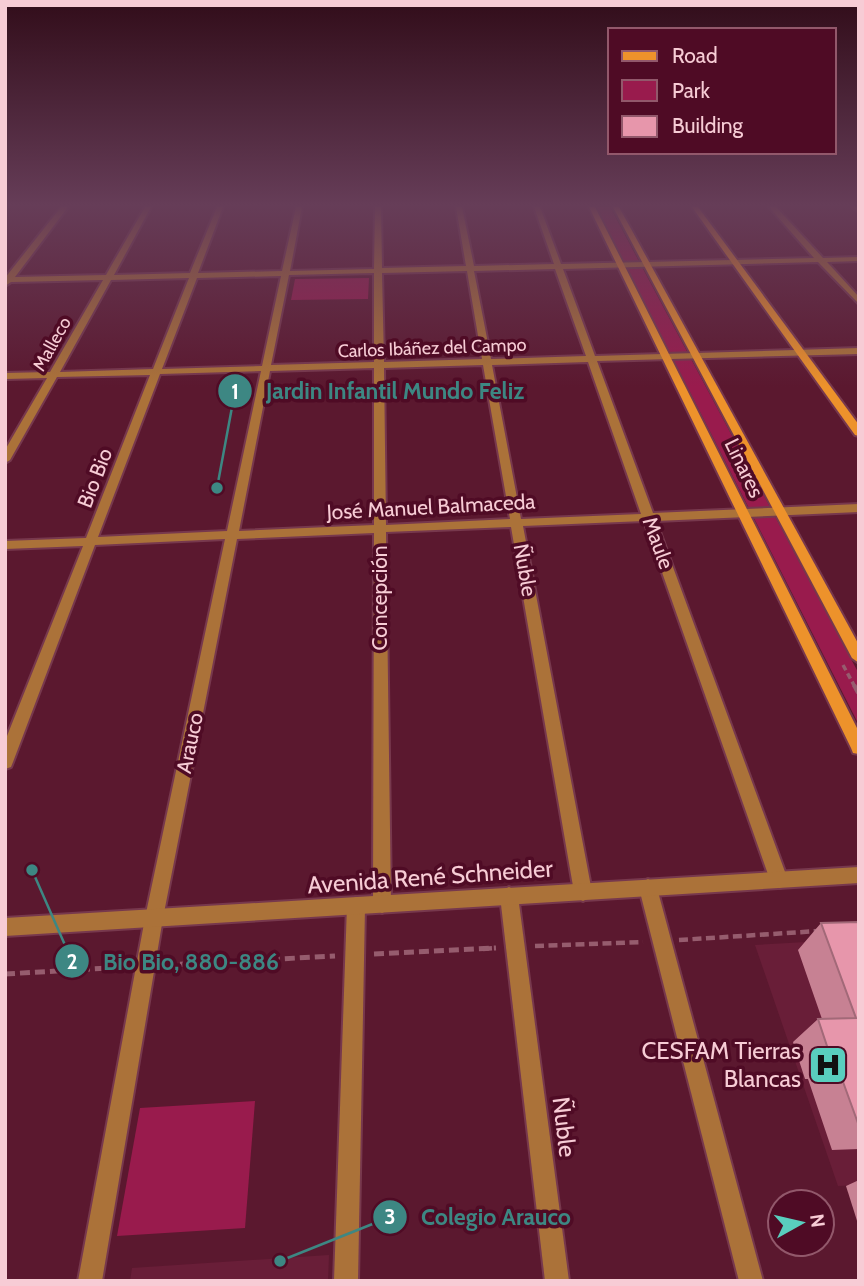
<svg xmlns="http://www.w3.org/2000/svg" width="864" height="1286" font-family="Cabin,sans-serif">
  <rect width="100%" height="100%" fill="#5b182f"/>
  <g fill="#691e38">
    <polygon points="859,939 859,1185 838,1186 755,945"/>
    <polygon points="329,1255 328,1281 130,1281 132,1268"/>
  </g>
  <g fill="#991b4d">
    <polygon points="596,207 610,207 859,674 859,725"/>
    <polygon points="369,278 368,299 291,300 295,279"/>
    <polygon points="255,1101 245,1228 117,1236 140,1108"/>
  </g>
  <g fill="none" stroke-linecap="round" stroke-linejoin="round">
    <g stroke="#77384d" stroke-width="4">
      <g id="minor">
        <path d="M61 207H68L15 277 106 275 145 207H151L114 275 190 273 217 207H223L198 273 282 271 296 207H302L290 271 374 269 375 207H381L382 268 466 266 456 207H462L474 266 554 264 534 207H540L561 264 814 258 769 207H776L823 258 859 257V261L827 262 859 297V304L818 262 563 269 595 356 859 348V354L597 361 653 513 859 504V512L656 521 788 880 785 886 779 888 773 886 770 880 644 521 523 526 592 892 589 898 583 901 577 898 574 892 511 527 386 532 391 904 388 910 382 913 376 910 373 904 374 533 237 539 163 918 102 1281H78L145 918 225 539 95 545 13 762 11 767 5 769V741L83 546 5 549V541L86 538 150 375 57 377 10 460 5 463V450L47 378 5 379V373L50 372 103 280 11 282 5 286V278ZM555 269 586 356 491 359 474 271ZM467 271 482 359 384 362 382 273ZM374 273V362L271 365 289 275ZM281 276 262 366 162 369 197 278ZM189 278 153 369 60 372 111 280ZM588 362 641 514 521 519 492 365ZM483 365 510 519 386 525 384 368ZM374 368V525L239 531 270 371ZM261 371 227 531 98 537 160 374Z"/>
        <polygon points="852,207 859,207 859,212"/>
        <polygon points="648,879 654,882 657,888 763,1281 739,1281 639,888 642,882"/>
        <polygon points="509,887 515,890 518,896 569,1281 545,1281 500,896 503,890"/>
        <polygon points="356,897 362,900 365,906 358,1281 334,1281 347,906 350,900"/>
      </g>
    </g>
    <g stroke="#77384d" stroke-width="4">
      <polygon id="tertiary" points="859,867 859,883 5,936 5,918"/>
    </g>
    <g stroke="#77384d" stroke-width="4">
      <g id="secondary">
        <polygon points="589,207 595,207 859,732 859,754 853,753 851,748"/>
        <polygon points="613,207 619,207 859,645 859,663 852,658"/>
        <polygon points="692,207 698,207 859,425 859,436 855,435"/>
      </g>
    </g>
    <polyline stroke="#965c6e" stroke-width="3.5" stroke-dasharray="6 3.5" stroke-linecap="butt" points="843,665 855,687"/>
    <g stroke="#965c6e" stroke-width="4.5" stroke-dasharray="9 4.5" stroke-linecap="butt">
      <polyline points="854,685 859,694"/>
      <polyline points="679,940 818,931"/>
      <polyline points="535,946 643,942"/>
      <polyline points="483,949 496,948"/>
    </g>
    <g stroke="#965c6e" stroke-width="5" stroke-dasharray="10 5" stroke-linecap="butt">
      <polyline points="374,954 496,948"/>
      <polyline points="165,965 335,956"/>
      <polyline points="5,974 125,967"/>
    </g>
    <use href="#minor" fill="#ab7239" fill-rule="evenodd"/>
    <use href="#tertiary" fill="#ab7239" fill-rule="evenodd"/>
    <use href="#secondary" fill="#ed922b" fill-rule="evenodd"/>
  </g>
  <g fill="#c78193">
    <polygon points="859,922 859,1149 832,1150 808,1079 805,1079 793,1042 818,1019 822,1019 798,950 821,923"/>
    <polygon points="859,1180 859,1227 846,1186"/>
  </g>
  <polygon fill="#e796ab" stroke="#a26978" stroke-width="2" points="859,922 859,1126 834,1057 831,1058 818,1019 856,1018 821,923"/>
  <linearGradient id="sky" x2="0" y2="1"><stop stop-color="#320d1a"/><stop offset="0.53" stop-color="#663d58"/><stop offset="1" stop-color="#663d58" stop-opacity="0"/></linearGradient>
  <rect width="864" height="387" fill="url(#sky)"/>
  <defs>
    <g id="hospital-square" transform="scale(2.0125)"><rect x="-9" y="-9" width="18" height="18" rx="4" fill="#59cebe" stroke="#4f0b25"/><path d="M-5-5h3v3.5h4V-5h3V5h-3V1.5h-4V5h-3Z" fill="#111"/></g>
  </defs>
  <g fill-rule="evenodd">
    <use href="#hospital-square" x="828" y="1065"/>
  </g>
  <g text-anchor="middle" stroke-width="7" stroke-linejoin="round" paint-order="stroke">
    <g font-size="18" fill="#f7ccd5" stroke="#4f0b25">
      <text transform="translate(52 344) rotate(-61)" y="6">Malleco</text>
      <text transform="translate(432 348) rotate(-2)" y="6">Carlos Ibáñez del Campo</text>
    </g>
    <g font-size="21" fill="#f7ccd5" stroke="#4f0b25">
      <text transform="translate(744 468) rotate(64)" y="7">Linares</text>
      <text transform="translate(95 478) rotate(-69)" y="7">Bio Bio</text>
      <text transform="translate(431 507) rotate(-3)" y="7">José Manuel Balmaceda</text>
      <text transform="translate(658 543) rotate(70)" y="7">Maule</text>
      <text transform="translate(525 570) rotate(80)" y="7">Ñuble</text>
      <text transform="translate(380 598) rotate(-90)" y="7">Concepción</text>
      <text transform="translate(190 743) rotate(-78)" y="7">Arauco</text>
    </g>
    <g font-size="24" fill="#f7ccd5" stroke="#4f0b25">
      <text transform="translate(430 877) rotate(-4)" y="8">Avenida René Schneider</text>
      <text transform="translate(564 1127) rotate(83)" y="8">Ñuble</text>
    </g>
    <g font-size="24" fill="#f7ccd5" stroke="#4f0b25" text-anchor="end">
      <text x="801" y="1059">CESFAM Tierras<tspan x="801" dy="28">Blancas</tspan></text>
    </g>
  </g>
  <path fill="none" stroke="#3d8783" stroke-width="2.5" d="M217 488L235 391M32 870L72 961M280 1261L390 1217"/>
  <g fill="#3d8783" stroke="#4f0b25" stroke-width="2.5">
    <circle cx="217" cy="488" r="7"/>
    <circle cx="32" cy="870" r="7"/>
    <circle cx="280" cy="1261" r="7"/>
    <circle cx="235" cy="391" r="18"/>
    <circle cx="72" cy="961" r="18"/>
    <circle cx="390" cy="1217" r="18"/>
  </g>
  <g font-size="21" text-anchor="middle" font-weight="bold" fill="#fff">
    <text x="235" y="399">1</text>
    <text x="72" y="969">2</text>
    <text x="390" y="1224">3</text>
  </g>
  <g font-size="23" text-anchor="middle" font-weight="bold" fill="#3d8783" stroke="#4f0b25" stroke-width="7" stroke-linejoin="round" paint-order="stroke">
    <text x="395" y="399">Jardin Infantil Mundo Feliz</text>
    <text x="191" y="970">Bio Bio, 880-886</text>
    <text x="496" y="1225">Colegio Arauco</text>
  </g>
  <rect width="864" height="1286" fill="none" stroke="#f7ccd5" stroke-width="14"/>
  <rect x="608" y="28" width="228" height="126" fill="#4f0b25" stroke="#92586b" stroke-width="2"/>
  <rect x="622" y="51" width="35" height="10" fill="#ed922b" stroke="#92586b" stroke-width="2"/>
  <text x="672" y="63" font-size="21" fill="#f7ccd5">Road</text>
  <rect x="622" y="80" width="35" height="21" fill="#991b4d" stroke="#92586b" stroke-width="2"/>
  <text x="672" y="98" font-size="21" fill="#f7ccd5">Park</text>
  <rect x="622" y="116" width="35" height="21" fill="#e796ab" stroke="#92586b" stroke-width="2"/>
  <text x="672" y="133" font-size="21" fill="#f7ccd5">Building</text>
  <g transform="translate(801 1223) rotate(82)"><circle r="33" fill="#4f0b25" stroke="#92586b" stroke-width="2"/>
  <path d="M0-5L12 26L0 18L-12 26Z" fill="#59cebe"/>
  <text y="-10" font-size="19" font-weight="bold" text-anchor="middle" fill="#f7ccd5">N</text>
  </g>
</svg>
